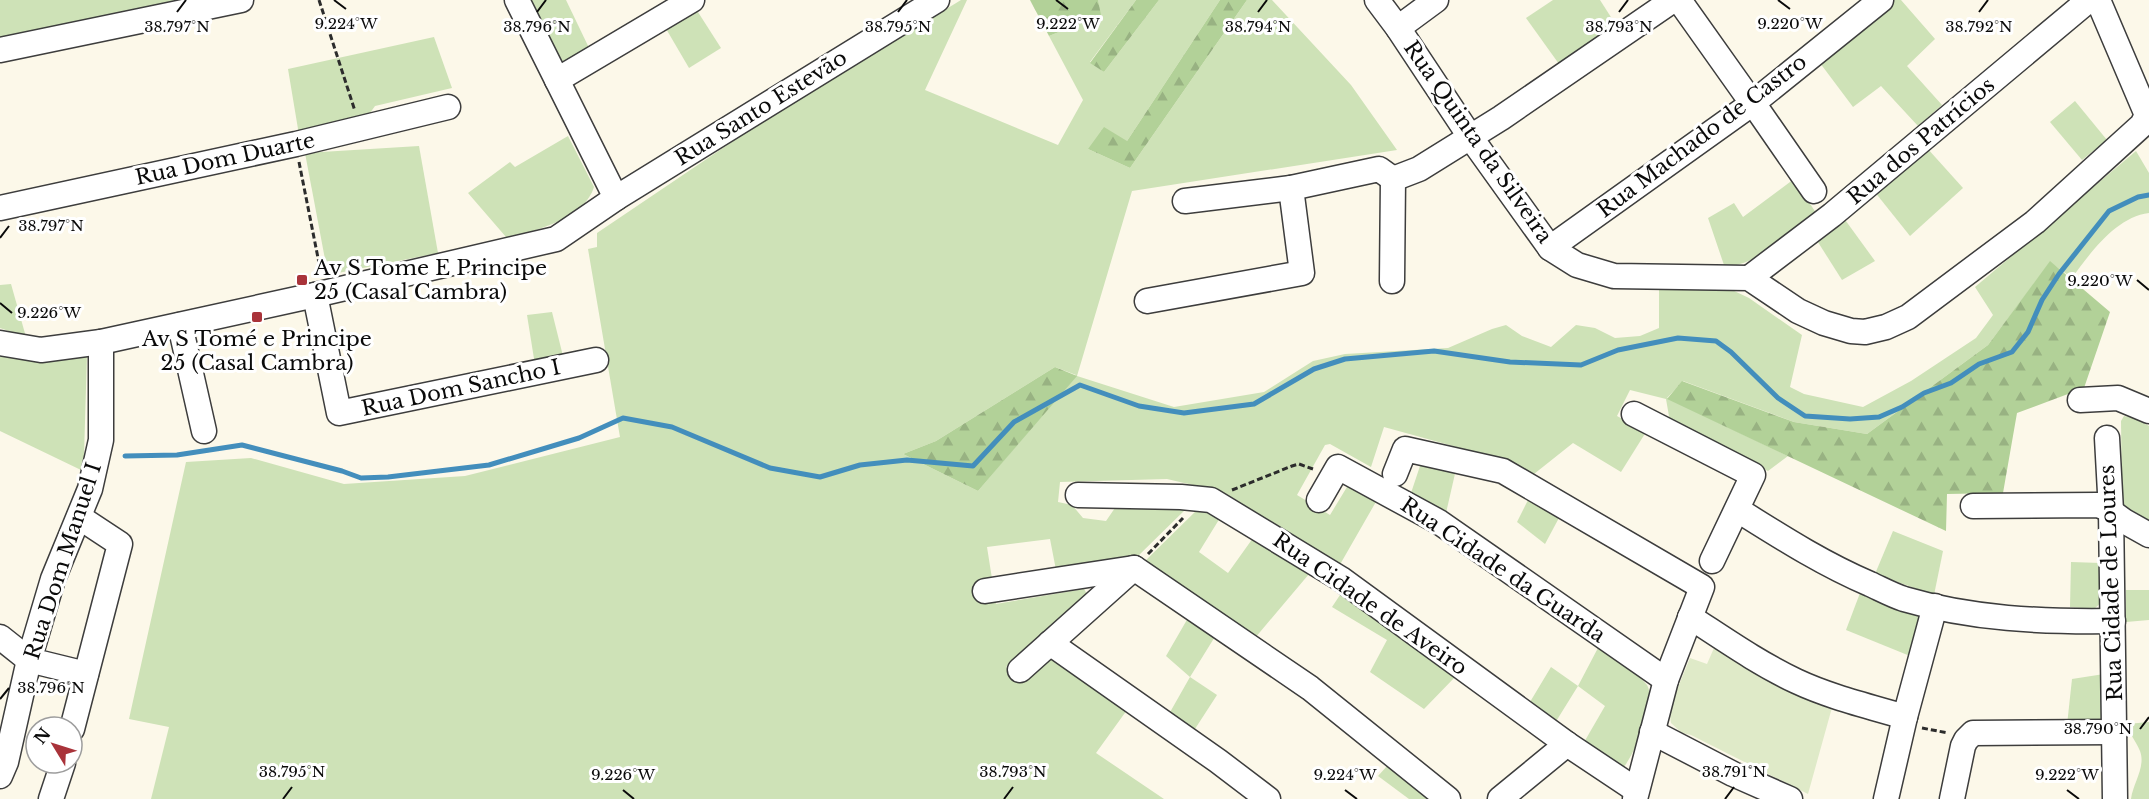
<svg xmlns="http://www.w3.org/2000/svg" width="2149" height="799" font-family="'Libre Baskerville',serif">
  <defs>
    <pattern id="forest-firs" width="22" height="20" patternUnits="userSpaceOnUse" patternTransform="scale(1.5)"><rect width="22" height="20" fill="#b2d198"/><path d="M5 1l3.5 6h-7zM16 11l3.5 6h-7z" fill="#98b282"/></pattern>
  </defs>
  <rect width="100%" height="100%" fill="#fcf8e9"/>
  <g fill="#cee2b7" fill-rule="evenodd">
    <polygon points="0,0 184,0 0,38"/>
    <polygon points="522,0 566,0 590,50 561,63"/>
    <path d="M961 0H967L925 90 1058 145 1083 100 1049 36 1100 15 1098 0H1136L1090 62 1104 72 1159 0H1220L1127 141 1088 149 1130 168 1247 0H1272L1351 85 1397 150 1132 191 1077 376 1174 407 1264 392 1313 361 1345 354 1448 348 1492 329 1506 325 1522 336 1551 347 1576 325 1595 328 1615 338 1640 336 1659 328V288L1730 289 1749 298 1802 335 1790 387 1804 394 1863 407 1911 381 1976 338 1993 315 1975 287 2136 151 2149 173V213C2116 217 2090 253 2072 278L2050 262 1988 345 1867 434 1794 422 1683 381 1667 398 1788 456 1768 471 1670 422 1666 399 1630 390 1617 416 1646 432 1621 472 1573 443 1534 474 1493 457 1384 427 1371 467 1330 444 1325 445 1297 495 1330 515 1350 482 1377 500 1338 568 1210 489 1167 479 1060 482 1058 502 1072 505 1083 518 1106 521 1117 505 1187 508 1138 556 1056 570 1050 539 987 547 996 604 1084 589 1087 594 1006 667 1016 679 1055 657 1127 710 1096 753 1164 799H151L169 727 129 719 186 462 251 458 344 484 465 476 620 437 588 249 597 247V233L757 125ZM1055 367 1076 375 978 491 903 454 936 441Z"/>
    <polygon points="1553,0 1600,0 1616,25 1559,64 1526,18"/>
    <polygon points="1894,0 1901,0 1935,39 1907,66 1942,105 1918,126 1881,86 1853,107 1820,63"/>
    <polygon points="696,9 721,48 689,68 665,27"/>
    <polygon points="434,37 452,88 375,106 365,120 299,135 288,69"/>
    <polygon points="2075,101 2107,140 2082,160 2050,122"/>
    <path d="M568 136 594 187C585 218 535 232 506 237L468 193 510 162 515 167Z"/>
    <polygon points="419,146 438,253 328,275 305,153"/>
    <polygon points="1927,148 1963,188 1910,236 1874,191"/>
    <path d="M1794 179 1818 216C1788 237 1762 261 1725 268L1708 218 1734 203 1743 217Z"/>
    <polygon points="1843,217 1875,261 1842,280 1816,239"/>
    <polygon points="11,284 26,337 0,328 0,285"/>
    <polygon points="552,312 563,356 535,365 527,315"/>
    <polygon points="87,354 84,456 81,470 0,431 0,356 21,359"/>
    <polygon points="2124,416 2137,419 2149,426 2149,521 2123,508 2122,502 2121,421"/>
    <polygon points="1422,460 1457,465 1446,513 1411,493"/>
    <polygon points="1529,498 1560,516 1545,544 1517,522"/>
    <polygon points="1198,509 1220,518 1199,552 1228,573 1253,538 1309,574 1255,638 1143,563"/>
    <polygon points="1893,531 1943,551 1934,595 1875,574"/>
    <polygon points="2071,562 2101,563 2103,601 2094,609 2070,607"/>
    <polygon points="2126,590 2149,590 2149,620 2126,622"/>
    <polygon points="1860,593 1914,610 1919,616 1910,656 1846,630"/>
    <polygon points="1340,595 1456,676 1424,709 1370,672 1387,640 1332,607"/>
    <polygon points="1188,618 1216,635 1190,677 1217,695 1193,732 1169,714 1190,677 1166,656"/>
    <path d="M1599 646C1611 656 1638 673 1647 685 1657 700 1634 757 1622 769L1583 744 1605 706 1578 686 1555 723 1530 702 1551 667 1578 686Z"/>
    <polygon points="2104,674 2107,713 2101,723 2067,725 2072,679"/>
    <path d="M2149 722V799H2131C2133 783 2146 767 2140 751 2136 741 2129 734 2127 724Z"/>
    <polygon points="1388,765 1429,799 1409,799 1378,776"/>
  </g>
  <g fill="url(#forest-firs)">
    <polygon points="1030,0 1098,0 1101,15 1049,36"/>
    <polygon points="1136,0 1159,0 1104,72 1090,63"/>
    <polygon points="1220,0 1247,0 1130,168 1088,149 1104,127 1127,141"/>
    <polygon points="2050,261 2110,312 2084,388 2017,413 2003,493 1947,494 1946,531 1667,399 1682,381 1794,422 1867,434 1988,345"/>
    <polygon points="1055,367 1077,376 978,491 903,454 936,441"/>
  </g>
  <polygon fill="#dfeac8" points="1714,648 1772,679 1833,704 1808,794 1691,735 1682,733 1671,723 1669,709 1690,658 1707,664"/>
  <g fill="none" stroke-linecap="round" stroke-linejoin="round">
    <polyline stroke="#438ebc" stroke-width="5" points="125,456 177,455 242,445 342,471 361,478 388,477 489,465 579,438 623,418 672,427 770,468 820,477 860,465 907,460 973,466 1014,422 1080,385 1139,406 1184,413 1254,404 1314,369 1345,359 1434,351 1510,362 1581,365 1618,350 1678,338 1716,341 1731,352 1778,398 1805,416 1850,419 1879,417 1902,407 1924,393 1951,383 1979,364 2012,352 2028,332 2042,300 2059,274 2109,211 2138,197 2149,195"/>
    <g stroke="#3d3d3d" stroke-width="27">
      <g id="minor">
        <polyline points="517,0 616,198"/>
        <polyline points="1377,0 1398,28 1471,138 1550,248 1577,265 1614,276 1749,278 1798,311 1824,323 1851,331 1865,332 1886,327 1908,317 2035,222 2142,125 2147,115 2098,0"/>
        <polyline points="1679,0 1745,93"/>
        <polyline points="1398,28 1436,0"/>
        <polyline points="0,50 241,0"/>
        <polyline points="557,80 692,0"/>
        <polyline points="1753,103 1814,191"/>
        <polyline points="1393,179 1419,169 1501,118 1673,0"/>
        <polyline points="1185,201 1291,188"/>
        <polyline points="0,208 296,144 448,107"/>
        <polyline points="1550,248 1753,103 1881,0"/>
        <polyline points="1749,278 1832,215 2089,0"/>
        <polyline points="1392,281 1393,179"/>
        <polyline points="315,295 339,413 596,360"/>
        <polyline points="1147,301 1302,273 1291,188 1379,169 1393,179"/>
        <polyline points="180,325 204,431"/>
        <polyline points="0,343 41,350 101,342 315,295 556,239 616,198 937,0"/>
        <polyline points="2080,400 2118,398 2149,411"/>
        <polyline points="1634,414 1753,475 1712,561"/>
        <polyline points="2107,438 2111,511 2115,799"/>
        <polyline points="1395,474 1405,449 1503,471 1702,587 1666,680 1635,799"/>
        <polyline points="1078,495 1181,497 1211,500 1341,579 1567,744 1636,790"/>
        <polyline points="1319,500 1338,467 1439,522 1666,680"/>
        <polyline points="1973,506 2098,505 2106,508 2124,521 2149,535"/>
        <path d="M1738 510C1781 537 1823 564 1870 584 1881 589 1892 595 1904 599 1972 619 2042 622 2113 621"/>
        <polyline points="985,591 1134,568 1310,688 1448,799"/>
        <path d="M1690 617C1724 639 1758 663 1796 681 1830 697 1868 706 1905 717"/>
        <polyline points="0,637 29,660 86,674"/>
        <polyline points="1050,643 1218,761 1268,799"/>
        <polyline points="1020,670 1134,568"/>
        <polyline points="72,729 120,544 79,517"/>
        <polyline points="1652,732 1733,774 1790,799"/>
        <polyline points="0,776 6,762 29,660 53,579 90,489 101,440 101,342"/>
        <polyline points="51,799 63,763"/>
        <polyline points="1500,799 1567,744"/>
        <polyline points="1886,799 1905,717 1935,606"/>
        <polyline points="1952,799 1963,746 1966,740 1973,733 2115,732"/>
      </g>
    </g>
    <g stroke="#2c2c2c" stroke-width="3" stroke-dasharray="6 3" stroke-linecap="butt">
      <polyline points="319,0 355,111"/>
      <polyline points="299,162 321,273"/>
      <polyline points="1232,490 1292,466 1299,464 1313,469"/>
      <polyline points="1148,554 1183,518"/>
      <polyline points="1922,728 1948,733"/>
    </g>
    <use href="#minor" stroke="#fff" stroke-width="24"/>
  </g>
  <path fill="none" stroke="#0a0a0a" stroke-width="2" d="M334 0 346 9M1056 0 1068 9M1778 0 1790 9M177 12 186 0M537 12 546 0M898 12 907 0M1258 12 1267 0M1619 12 1628 0M1979 12 1988 0M0 238 9 226M2137 280 2149 290M0 303 12 313M0 699 9 688M2140 729 2149 717M623 790 634 799M1345 790 1357 799M2067 790 2079 799M283 799 292 787M1004 799 1013 787M1725 799 1734 787"/>
  <g fill="#a9333a" stroke="#fff" stroke-width="2">
    <rect x="296" y="274" width="12" height="12" rx="3"/>
    <rect x="251" y="311" width="12" height="12" rx="3"/>
  </g>
  <g text-anchor="middle" stroke-width="6" stroke-linejoin="round" paint-order="stroke">
    <g font-size="21" fill="#0a0a0a" stroke="#fff">
      <text transform="translate(761 108) rotate(-32)" y="7">Rua Santo Estevão</text>
      <text transform="translate(1702 136) rotate(-37)" y="7">Rua Machado de Castro</text>
      <text transform="translate(1921 141) rotate(-40)" y="7">Rua dos Patrícios</text>
      <text transform="translate(1478 142) rotate(55)" y="7">Rua Quinta da Silveira</text>
      <text transform="translate(225 159) rotate(-12)" y="7">Rua Dom Duarte</text>
      <text transform="translate(461 388) rotate(-12)" y="7">Rua Dom Sancho I</text>
      <text transform="translate(63 561) rotate(-72)" y="7">Rua Dom Manuel I</text>
      <text transform="translate(1503 570) rotate(34)" y="7">Rua Cidade da Guarda</text>
      <text transform="translate(2111 583) rotate(-92)" y="7">Rua Cidade de Loures</text>
      <text transform="translate(1370 604) rotate(35)" y="7">Rua Cidade de Aveiro</text>
    </g>
    <g font-size="21" fill="#0a0a0a" stroke="#fff" text-anchor="start">
      <text x="314" y="275">Av S Tome E Principe<tspan x="314" dy="24">25 (Casal Cambra)</tspan></text>
      <text x="257" y="346" text-anchor="middle">Av S Tomé e Principe<tspan x="257" dy="24">25 (Casal Cambra)</tspan></text>
    </g>
  </g>
  <g font-size="15" text-anchor="middle" fill="#0a0a0a" stroke="#fff" stroke-width="6" stroke-linejoin="round" paint-order="stroke">
    <text x="346" y="29">9.224°W</text>
    <text x="1068" y="29">9.222°W</text>
    <text x="1790" y="29">9.220°W</text>
    <text x="177" y="32">38.797°N</text>
    <text x="537" y="32">38.796°N</text>
    <text x="898" y="32">38.795°N</text>
    <text x="1258" y="32">38.794°N</text>
    <text x="1619" y="32">38.793°N</text>
    <text x="1979" y="32">38.792°N</text>
    <text x="51" y="231">38.797°N</text>
    <text x="2100" y="286">9.220°W</text>
    <text x="49" y="318">9.226°W</text>
    <text x="51" y="693">38.796°N</text>
    <text x="2098" y="734">38.790°N</text>
    <text x="292" y="777">38.795°N</text>
    <text x="1013" y="777">38.793°N</text>
    <text x="1734" y="777">38.791°N</text>
    <text x="623" y="780">9.226°W</text>
    <text x="1345" y="780">9.224°W</text>
    <text x="2067" y="780">9.222°W</text>
  </g>
  <g transform="translate(54 745) rotate(308)"><circle r="28" fill="#ffffff" stroke="#9d9d9d" stroke-width="1.5"/>
  <path d="M0-4.5L10 22L0 15L-10 22Z" fill="#a9333a"/>
  <text y="-9" font-size="16" font-weight="bold" text-anchor="middle" fill="#0a0a0a">N</text>
  </g>
</svg>
